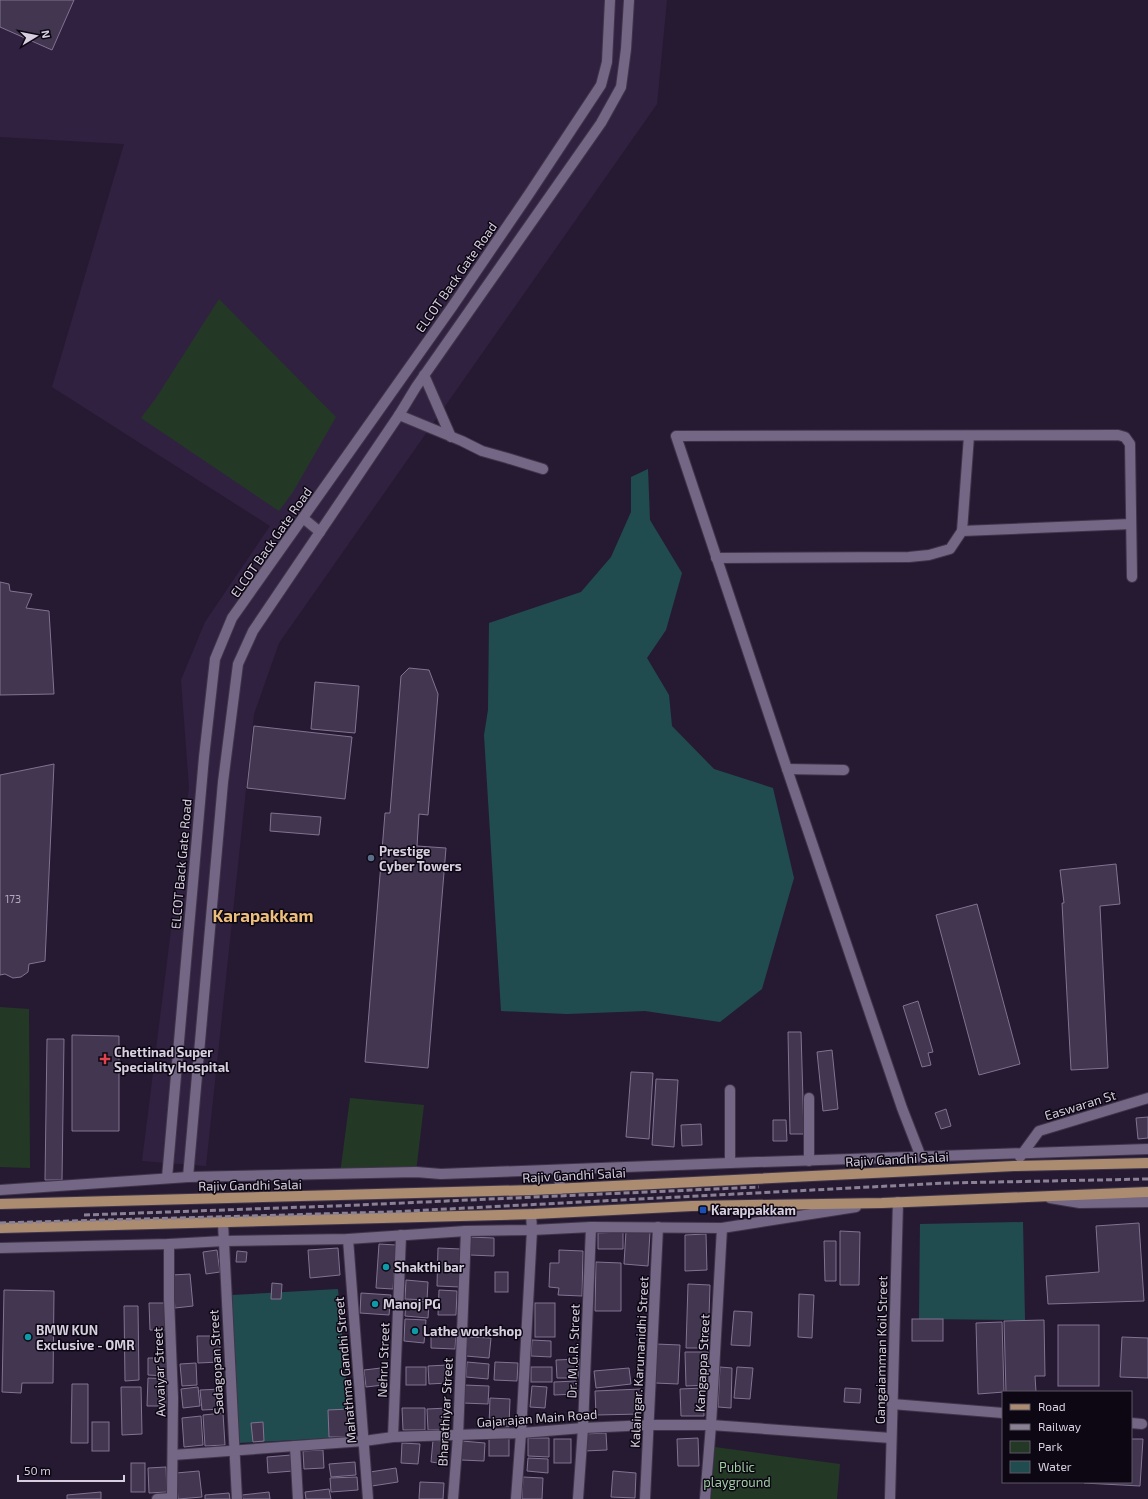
<svg xmlns="http://www.w3.org/2000/svg" width="1148" height="1499" font-family="'Exo 2',sans-serif">
  <rect width="100%" height="100%" fill="#261a33"/>
  <polygon fill="#312141" points="0,0 667,0 657,104 279,643 254,714 206,1166 142,1161 189,787 181,680 205,622 270,526 52,387 124,144 0,137"/>
  <g fill="#233925">
    <polygon points="219,299 336,417 293,492 279,511 141,418 156,398"/>
    <polygon points="0,1007 29,1009 30,1168 0,1167"/>
    <polygon points="350,1098 424,1105 416,1172 340,1174"/>
    <polygon points="715,1447 840,1464 837,1499 711,1499"/>
  </g>
  <g fill="#214c4f">
    <polygon points="648,469 650,520 682,573 666,630 647,658 669,695 672,726 714,769 773,788 794,878 762,989 720,1022 645,1011 567,1014 501,1011 484,735 488,710 489,623 581,592 611,557 631,512 631,477"/>
    <polygon points="1023,1222 1025,1320 919,1319 920,1224"/>
    <polygon points="338,1289 351,1437 238,1443 232,1295"/>
  </g>
  <g fill="#423650" stroke="#817392">
    <polygon points="0,0 74,0 52,50 0,27"/>
    <polygon points="0,582 9,584 10,591 32,594 26,608 49,611 54,694 0,695"/>
    <polygon points="409,668 429,670 438,694 428,815 419,814 417,846 446,848 428,1068 365,1062 385,813 390,813 401,676"/>
    <polygon points="315,682 359,686 355,733 311,729"/>
    <polygon points="254,726 352,737 345,799 247,788"/>
    <polygon points="54,764 45,961 29,964 28,972 21,977 13,978 5,974 0,975 0,775"/>
    <polygon points="271,813 321,817 319,835 270,831"/>
    <polygon points="1116,864 1120,904 1100,906 1108,1068 1071,1070 1062,903 1064,903 1060,870"/>
    <polygon points="977,904 1020,1064 979,1075 936,915"/>
    <polygon points="918,1001 933,1052 928,1053 931,1065 922,1067 903,1006"/>
    <polygon points="788,1032 801,1032 804,1134 790,1134"/>
    <polygon points="72,1035 119,1036 119,1131 72,1131"/>
    <polygon points="47,1039 64,1039 62,1180 45,1180"/>
    <polygon points="832,1050 838,1109 823,1111 817,1052"/>
    <polygon points="631,1072 653,1073 649,1139 626,1137"/>
    <polygon points="656,1079 678,1080 674,1147 652,1145"/>
    <polygon points="946,1109 951,1126 941,1129 935,1113"/>
    <polygon points="1148,1117 1148,1138 1138,1139 1136,1118"/>
    <polygon points="773,1120 786,1120 787,1141 773,1141"/>
    <polygon points="701,1124 702,1145 682,1146 681,1125"/>
    <polygon points="1139,1223 1144,1301 1048,1304 1046,1276 1099,1272 1096,1226"/>
    <polygon points="626,1231 650,1232 648,1266 624,1264"/>
    <polygon points="840,1231 860,1232 859,1285 840,1285"/>
    <polygon points="623,1232 623,1249 598,1249 598,1233"/>
    <polygon points="706,1234 707,1270 685,1271 685,1235"/>
    <polygon points="470,1237 494,1238 494,1256 470,1255"/>
    <polygon points="824,1241 836,1241 836,1281 825,1281"/>
    <polygon points="379,1244 396,1245 393,1289 376,1288"/>
    <polygon points="338,1248 340,1275 310,1278 308,1250"/>
    <polygon points="438,1248 461,1249 460,1287 437,1286"/>
    <polygon points="217,1250 220,1272 206,1274 203,1252"/>
    <polygon points="559,1250 583,1251 582,1296 558,1295 559,1288 549,1287 550,1263 559,1263"/>
    <polygon points="237,1251 247,1252 246,1262 236,1262"/>
    <polygon points="596,1262 621,1263 621,1311 595,1311"/>
    <rect x="495" y="1272" width="13" height="20"/>
    <polygon points="190,1274 193,1306 175,1308 172,1275"/>
    <polygon points="406,1280 428,1282 427,1300 405,1299"/>
    <polygon points="272,1283 282,1284 281,1299 271,1299"/>
    <polygon points="688,1284 710,1285 708,1348 686,1348"/>
    <polygon points="4,1290 54,1291 53,1383 22,1383 21,1393 2,1392"/>
    <polygon points="439,1290 457,1291 456,1315 438,1315"/>
    <polygon points="361,1293 391,1295 389,1315 360,1313"/>
    <polygon points="799,1294 814,1295 812,1338 798,1337"/>
    <polygon points="406,1301 429,1302 428,1318 405,1316"/>
    <polygon points="149,1303 165,1303 166,1330 150,1330"/>
    <rect x="535" y="1303" width="20" height="34"/>
    <polygon points="124,1306 138,1306 139,1380 125,1381"/>
    <polygon points="734,1311 752,1312 750,1346 731,1345"/>
    <polygon points="405,1319 426,1320 424,1343 404,1341"/>
    <rect x="912" y="1319" width="31" height="22"/>
    <polygon points="1044,1320 1045,1376 1035,1376 1036,1392 1006,1392 1004,1321"/>
    <polygon points="1002,1322 1004,1392 978,1394 976,1323"/>
    <rect x="1058" y="1325" width="41" height="61"/>
    <polygon points="431,1333 456,1334 455,1349 431,1348"/>
    <polygon points="197,1336 220,1336 220,1362 198,1363"/>
    <polygon points="467,1337 491,1338 489,1358 466,1356"/>
    <polygon points="1122,1337 1148,1338 1148,1378 1120,1377"/>
    <polygon points="532,1340 551,1341 551,1357 531,1356"/>
    <polygon points="656,1344 680,1345 678,1384 655,1383"/>
    <polygon points="685,1352 708,1352 709,1385 686,1386"/>
    <polygon points="148,1358 168,1358 168,1376 148,1375"/>
    <polygon points="579,1359 579,1378 557,1378 556,1360"/>
    <polygon points="467,1362 489,1364 488,1379 466,1377"/>
    <polygon points="495,1362 518,1363 517,1381 494,1380"/>
    <polygon points="196,1363 197,1385 182,1386 180,1364"/>
    <polygon points="448,1365 448,1383 429,1384 428,1366"/>
    <rect x="406" y="1367" width="20" height="18"/>
    <rect x="531" y="1367" width="21" height="15"/>
    <polygon points="720,1367 732,1368 731,1408 718,1407"/>
    <polygon points="737,1367 753,1368 750,1399 734,1398"/>
    <polygon points="381,1368 383,1385 366,1387 364,1370"/>
    <polygon points="629,1368 631,1384 596,1388 594,1371"/>
    <polygon points="148,1378 170,1379 169,1406 147,1406"/>
    <polygon points="576,1381 577,1394 554,1395 554,1382"/>
    <polygon points="72,1384 88,1384 88,1443 71,1443"/>
    <polygon points="464,1385 489,1386 488,1404 463,1403"/>
    <polygon points="532,1386 547,1387 545,1408 530,1407"/>
    <polygon points="121,1387 141,1387 142,1434 122,1435"/>
    <polygon points="198,1387 200,1406 183,1408 181,1389"/>
    <polygon points="703,1388 704,1416 681,1416 680,1389"/>
    <polygon points="845,1388 861,1389 860,1403 844,1402"/>
    <polygon points="222,1389 223,1409 202,1410 200,1390"/>
    <polygon points="641,1389 641,1414 596,1415 595,1391"/>
    <polygon points="490,1398 510,1399 509,1427 489,1426"/>
    <polygon points="402,1408 425,1408 425,1430 403,1430"/>
    <polygon points="448,1408 449,1429 428,1430 427,1409"/>
    <polygon points="349,1409 351,1437 329,1437 328,1410"/>
    <polygon points="223,1413 225,1445 205,1446 203,1415"/>
    <polygon points="201,1416 203,1445 184,1447 182,1418"/>
    <rect x="92" y="1422" width="17" height="29"/>
    <polygon points="263,1422 264,1441 253,1442 251,1423"/>
    <polygon points="606,1433 607,1450 584,1451 584,1434"/>
    <rect x="489" y="1435" width="20" height="21"/>
    <polygon points="528,1438 549,1438 549,1457 528,1456"/>
    <polygon points="698,1438 699,1466 678,1466 677,1439"/>
    <rect x="554" y="1439" width="17" height="24"/>
    <polygon points="1131,1439 1143,1439 1140,1486 1084,1483 1084,1482 1131,1482"/>
    <polygon points="433,1440 448,1442 446,1464 431,1462"/>
    <polygon points="462,1441 485,1443 484,1461 461,1460"/>
    <polygon points="402,1443 420,1444 418,1464 401,1463"/>
    <polygon points="323,1450 324,1468 304,1469 303,1451"/>
    <polygon points="291,1455 293,1471 268,1473 267,1457"/>
    <polygon points="528,1458 548,1459 548,1473 527,1471"/>
    <polygon points="355,1462 356,1475 331,1477 329,1464"/>
    <rect x="131" y="1463" width="14" height="29"/>
    <polygon points="166,1467 167,1492 149,1493 148,1468"/>
    <polygon points="396,1468 398,1482 372,1486 370,1472"/>
    <polygon points="199,1471 202,1497 178,1499 176,1473"/>
    <polygon points="613,1471 636,1473 635,1498 611,1497"/>
    <polygon points="357,1477 358,1490 331,1492 330,1478"/>
    <polygon points="523,1477 543,1478 542,1499 522,1499"/>
    <polygon points="420,1482 444,1483 443,1499 419,1499"/>
    <polygon points="329,1489 331,1499 306,1499 305,1492"/>
    <polygon points="101,1492 101,1499 67,1499 67,1495"/>
    <polygon points="269,1492 270,1499 243,1499 242,1495"/>
    <polygon points="229,1493 230,1499 205,1499 205,1495"/>
  </g>
  <g fill="none" stroke-linecap="round" stroke-linejoin="round">
    <g stroke="#3f354a" stroke-width="12">
      <g id="street">
        <polyline points="424,375 451,437"/>
        <polyline points="399,415 462,441 482,451 507,458 543,469"/>
        <polyline points="962,531 969,436"/>
        <polyline points="716,558 909,557 929,555 950,549 962,531 1131,524"/>
        <polyline points="787,769 844,770"/>
        <polyline points="809,1098 809,1161"/>
        <polyline points="921,1157 902,1108 787,769 676,436 1118,435 1125,437 1130,444 1132,577"/>
        <polyline points="730,1163 730,1090"/>
        <polyline points="223,1223 237,1499"/>
        <polyline points="348,1239 368,1499"/>
        <polyline points="169,1244 169,1299 173,1398 172,1499"/>
        <polyline points="892,1404 1003,1413"/>
        <polyline points="1131,1423 1142,1424"/>
        <polyline points="393,1437 401,1235"/>
        <polyline points="295,1446 298,1499"/>
        <polyline points="173,1455 364,1441 393,1437 521,1433 583,1428 649,1425 711,1425 891,1438"/>
        <polyline points="157,1499 172,1498"/>
        <polyline points="453,1499 458,1436 466,1231"/>
        <polyline points="516,1499 521,1433 532,1230 531,1214"/>
        <polyline points="578,1499 583,1428 591,1227"/>
        <polyline points="645,1499 658,1227"/>
        <polyline points="705,1499 711,1425 722,1228"/>
        <polyline points="890,1499 898,1202"/>
      </g>
    </g>
    <g stroke="#3f354a" stroke-width="12">
      <g id="secondary">
        <polyline points="303,518 320,532"/>
        <polyline points="1020,1157 1039,1131 1148,1098"/>
        <polyline points="559,1170 560,1189"/>
        <polyline points="188,1177 223,782 238,664 253,631 399,415 416,387 601,123 621,87 626,49 629,0"/>
        <polyline points="167,1178 204,757 215,659 232,618 452,307 529,194 601,85 607,62 610,0"/>
        <polyline points="0,1190 188,1177 416,1172 441,1174 730,1163 1148,1149"/>
        <polyline points="1050,1198 1080,1203 1148,1202"/>
        <polyline points="0,1248 169,1244 224,1241 348,1239 466,1231 532,1230 591,1227 722,1228 856,1207"/>
      </g>
    </g>
    <g stroke="#3f354a" stroke-width="12">
      <g id="primary">
        <polyline points="0,1204 533,1190 1014,1166 1148,1163"/>
        <polyline points="0,1228 534,1214 692,1206 882,1203 1148,1192"/>
      </g>
    </g>
    <use href="#street" stroke="#746785" stroke-width="10"/>
    <use href="#secondary" stroke="#746785" stroke-width="10"/>
    <use href="#primary" stroke="#ab8c71" stroke-width="10"/>
    <g stroke="#8a8195" stroke-width="3" stroke-dasharray="6 3" stroke-linecap="butt">
      <polyline points="84,1215 335,1206 759,1187"/>
      <polyline points="0,1223 390,1212 947,1183 1148,1179"/>
    </g>
  </g>
  <circle fill="#5c6f8a" stroke="#0c0712" stroke-width="1.5" cx="371" cy="858" r="4"/>
  <path fill="#e0444e" stroke="#0c0712" stroke-width="1.5" d="M103 1053h4v4h4v4h-4v4h-4v-4h-4v-4h4z"/>
  <rect fill="#1a4fb4" stroke="#0c0712" stroke-width="1.5" x="699" y="1206" width="8" height="8" rx="2"/>
  <g fill="#0f9aa8" stroke="#0c0712" stroke-width="1.5">
    <circle cx="386" cy="1267" r="4"/>
    <circle cx="375" cy="1304" r="4"/>
    <circle cx="415" cy="1331" r="4"/>
    <circle cx="28" cy="1337" r="4"/>
  </g>
  <g text-anchor="middle" stroke-width="3" stroke-linejoin="round" paint-order="stroke">
    <g font-size="11" fill="#b2a9bc">
      <text x="13" y="903">173</text>
    </g>
    <g font-size="13" fill="#d7cfe0" stroke="#0c0712">
      <text transform="translate(456 277) rotate(-55)" y="5">ELCOT Back Gate Road</text>
      <text transform="translate(271 542) rotate(-55)" y="5">ELCOT Back Gate Road</text>
      <text transform="translate(181 864) rotate(-85)" y="5">ELCOT Back Gate Road</text>
      <text transform="translate(1080 1105) rotate(-17)" y="5">Easwaran St</text>
      <text transform="translate(897 1159) rotate(-3)" y="5">Rajiv Gandhi Salai</text>
      <text transform="translate(574 1175) rotate(-3)" y="5">Rajiv Gandhi Salai</text>
      <text transform="translate(250 1185) rotate(-1)" y="5">Rajiv Gandhi Salai</text>
      <text transform="translate(881 1350) rotate(-89)" y="5">Gangaiamman Koil Street</text>
      <text transform="translate(573 1351) rotate(-88)" y="5">Dr. M.G.R. Street</text>
      <text transform="translate(383 1360) rotate(-88)" y="5">Nehru Street</text>
      <text transform="translate(216 1362) rotate(-93)" y="5">Sadagopan Street</text>
      <text transform="translate(639 1362) rotate(-87)" y="5">Kalaingar. Karunanidhi Street</text>
      <text transform="translate(702 1363) rotate(-87)" y="5">Kangappa Street</text>
      <text transform="translate(345 1370) rotate(-95)" y="5">Mahathma Gandhi Street</text>
      <text transform="translate(159 1372) rotate(-92)" y="5">Avvaiyar Street</text>
      <text transform="translate(445 1412) rotate(-87)" y="5">Bharathiyar Street</text>
      <text transform="translate(537 1418) rotate(-4)" y="5">Gajarajan Main Road</text>
    </g>
    <g font-size="13" font-weight="bold" fill="#d7cfe0" stroke="#0c0712" text-anchor="start">
      <text x="379" y="856">Prestige<tspan x="379" dy="15">Cyber Towers</tspan></text>
      <text x="114" y="1057">Chettinad Super<tspan x="114" dy="15">Speciality Hospital</tspan></text>
      <text x="711" y="1215">Karappakkam</text>
      <text x="394" y="1272">Shakthi bar</text>
      <text x="383" y="1309">Manoj PG</text>
      <text x="36" y="1335">BMW KUN<tspan x="36" dy="15">Exclusive - OMR</tspan></text>
      <text x="423" y="1336">Lathe workshop</text>
    </g>
    <g font-size="13" fill="#9fcea3" stroke="#0c0712">
      <text x="737" y="1472">Public<tspan x="737" dy="15">playground</tspan></text>
    </g>
    <g font-size="17" font-weight="bold" fill="#edbd7b" stroke="#0c0712">
      <text x="263" y="922">Karapakkam</text>
    </g>
  </g>
  <rect x="1002" y="1391" width="130" height="92" fill="#0c0712" stroke="#5d5764"/>
  <rect x="1010" y="1404" width="20" height="6" fill="#ab8c71" stroke="#5d5764"/>
  <text x="1038" y="1411" font-size="12" fill="#d7cfe0">Road</text>
  <rect x="1010" y="1424" width="20" height="6" fill="#8a8195" stroke="#5d5764"/>
  <text x="1038" y="1431" font-size="12" fill="#d7cfe0">Railway</text>
  <rect x="1010" y="1441" width="20" height="12" fill="#233925" stroke="#5d5764"/>
  <text x="1038" y="1451" font-size="12" fill="#d7cfe0">Park</text>
  <rect x="1010" y="1461" width="20" height="12" fill="#214c4f" stroke="#5d5764"/>
  <text x="1038" y="1471" font-size="12" fill="#d7cfe0">Water</text>
  <g transform="translate(36 36) rotate(80)" stroke="#0c0712" stroke-width="3" paint-order="stroke">
  <path d="M0-3L7 15L0 10L-7 15Z" fill="#d7cfe0"/>
  <text y="-6" font-size="11" font-weight="bold" text-anchor="middle" fill="#d7cfe0">N</text>
  </g>
  <path d="M18 1475v6h106v-6" fill="none" stroke="#d7cfe0" stroke-width="2"/>
  <text x="24" y="1475" font-size="12" fill="#d7cfe0" stroke="#0c0712" stroke-width="3" paint-order="stroke">50 m</text>
</svg>
